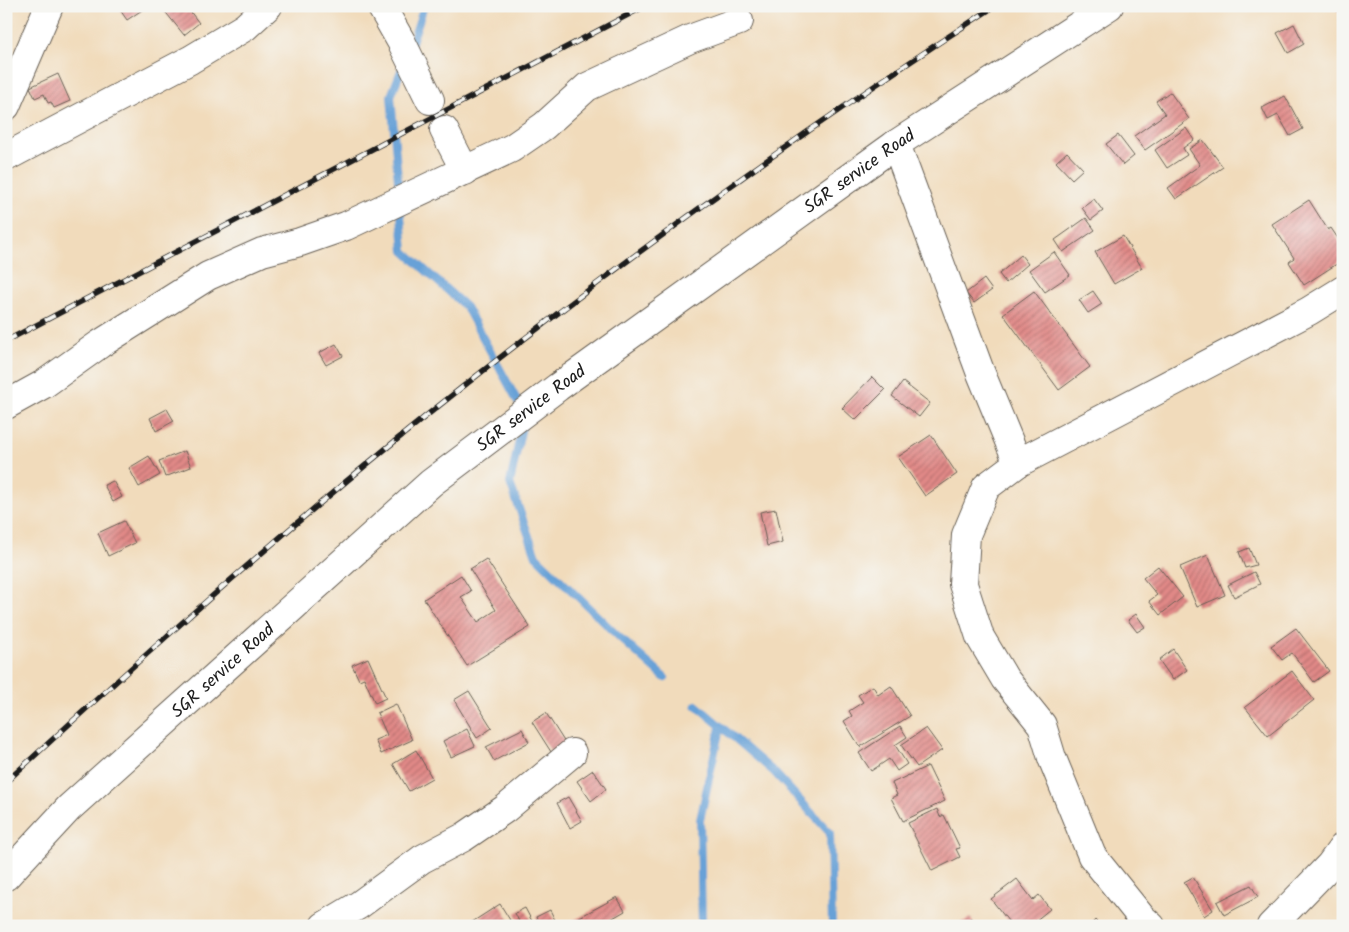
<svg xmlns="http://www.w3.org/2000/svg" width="1349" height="932" font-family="Kalam,sans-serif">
  <defs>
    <pattern id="building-hatch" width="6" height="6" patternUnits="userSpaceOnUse" patternTransform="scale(1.25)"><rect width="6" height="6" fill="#e18987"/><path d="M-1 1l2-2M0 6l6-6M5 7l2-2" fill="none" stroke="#b66f6e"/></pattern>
  </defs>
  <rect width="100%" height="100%" fill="#f6f6f2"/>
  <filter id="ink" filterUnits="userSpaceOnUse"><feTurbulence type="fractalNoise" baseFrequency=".02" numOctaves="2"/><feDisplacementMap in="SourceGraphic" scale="10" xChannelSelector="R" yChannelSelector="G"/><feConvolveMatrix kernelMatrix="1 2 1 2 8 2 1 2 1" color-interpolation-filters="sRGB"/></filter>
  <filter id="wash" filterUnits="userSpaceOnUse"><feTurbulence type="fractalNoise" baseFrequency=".0096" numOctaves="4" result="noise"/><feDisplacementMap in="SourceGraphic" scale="20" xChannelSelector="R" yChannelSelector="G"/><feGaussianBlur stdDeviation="1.12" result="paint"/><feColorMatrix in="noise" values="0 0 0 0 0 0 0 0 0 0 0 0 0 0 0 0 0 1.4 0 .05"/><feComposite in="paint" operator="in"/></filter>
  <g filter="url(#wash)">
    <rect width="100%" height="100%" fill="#f1dbbb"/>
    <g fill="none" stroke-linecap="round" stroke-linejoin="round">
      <g stroke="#68a1d7" stroke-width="8">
        <polyline points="411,45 424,6"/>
        <polyline points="404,63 391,96 404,251 466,307 522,409"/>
        <polyline points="523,422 510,483 536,556 619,637 665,678"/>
        <polyline points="696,705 774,772 830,833 832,926"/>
        <polyline points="702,926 700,820 720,728"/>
      </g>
    </g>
    <g id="blocks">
      <g fill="url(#building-hatch)">
        <polygon points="120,6 148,6 127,20 118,7"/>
        <polygon points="166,6 186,6 199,23 184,35 163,9"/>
        <polygon points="1333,6 1343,6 1343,17"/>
        <polygon points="1294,24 1304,44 1288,53 1277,33"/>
        <polygon points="58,74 70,101 54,108 51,102 48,103 44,94 35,98 30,87"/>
        <polygon points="1170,92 1189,119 1145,150 1134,136 1165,114 1156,101"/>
        <polygon points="1285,96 1303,129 1290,136 1278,115 1268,120 1262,108"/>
        <polygon points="1186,128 1194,140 1183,148 1187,155 1167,168 1155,150"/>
        <polygon points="1118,135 1134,156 1123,165 1106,144"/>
        <polygon points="1203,140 1223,167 1176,199 1168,188 1200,165 1189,149"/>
        <polygon points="1067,152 1083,169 1072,179 1056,162"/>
        <polygon points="1094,199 1103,211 1091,220 1082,208"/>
        <polygon points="1309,200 1328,230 1331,228 1343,246 1343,260 1304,285 1289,262 1294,258 1272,224"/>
        <polygon points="1086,218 1095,230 1063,252 1055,240"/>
        <polygon points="1123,236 1142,268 1114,284 1095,252"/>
        <polygon points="1054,252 1070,275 1045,292 1029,270"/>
        <polygon points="1021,255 1028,264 1006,283 999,274"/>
        <polygon points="984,279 992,290 974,303 966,293"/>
        <polygon points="1034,291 1090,367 1059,390 1003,314"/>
        <polygon points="1093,291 1102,304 1088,313 1079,300"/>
        <polygon points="336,344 343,356 326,365 319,353"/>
        <polygon points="872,377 885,390 855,420 842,408"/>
        <polygon points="903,382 930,403 919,417 892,396"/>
        <polygon points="167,409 174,421 156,431 150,418"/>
        <polygon points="931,435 957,474 925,496 898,457"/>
        <polygon points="185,451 191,467 165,477 159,461"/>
        <polygon points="149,456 160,475 139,487 129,468"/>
        <polygon points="113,481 122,497 113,502 104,485"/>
        <polygon points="776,509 783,542 767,546 760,512"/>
        <polygon points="124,521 135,543 108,556 98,533"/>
        <polygon points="1249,548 1256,565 1245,568 1239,552"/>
        <polygon points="1208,555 1225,595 1197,607 1180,567"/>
        <polygon points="486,559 530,627 467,666 424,599 461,575 471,591 461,597 478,622 496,610 470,569"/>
        <polygon points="1158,566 1183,597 1160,615 1149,601 1157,595 1143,578"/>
        <polygon points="1254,572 1260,584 1234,597 1228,585"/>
        <polygon points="1136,614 1145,627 1137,632 1128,620"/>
        <polygon points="1296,628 1329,671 1314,682 1292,653 1282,660 1271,646"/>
        <polygon points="1173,649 1187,670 1173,680 1159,660"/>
        <polygon points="368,658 386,698 375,703 364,678 359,680 352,665"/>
        <polygon points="1292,671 1314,700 1268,736 1245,707"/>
        <polygon points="873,686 878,695 891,686 910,716 860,747 844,721 852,716 849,711 863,702 858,695"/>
        <polygon points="469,691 492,728 477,738 454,700"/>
        <polygon points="396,704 412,740 381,754 375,740 387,735 377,713"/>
        <polygon points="546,713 567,746 553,755 532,722"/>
        <polygon points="900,726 907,737 895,745 907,764 897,771 889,759 871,771 859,753"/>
        <polygon points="926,728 942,750 917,767 901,745"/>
        <polygon points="467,729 475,746 451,757 443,741"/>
        <polygon points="522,729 529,742 494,761 486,747"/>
        <polygon points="416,750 432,778 409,791 393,764"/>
        <polygon points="928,766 945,801 903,821 891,798 897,795 892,783"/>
        <polygon points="593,770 606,789 591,801 577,781"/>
        <polygon points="568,797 582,821 570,828 557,803"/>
        <polygon points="937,809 940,817 944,815 960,848 956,849 960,857 932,871 908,823"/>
        <polygon points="1193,877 1213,910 1204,916 1184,882"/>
        <polygon points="1017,879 1033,900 1039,895 1050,909 1029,926 1012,926 991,899"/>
        <polygon points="1251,885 1258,897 1224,915 1217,902"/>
        <polygon points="617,897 625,911 599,926 563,926"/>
        <polygon points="500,904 510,920 500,926 466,926"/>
        <polygon points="525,908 533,923 521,926 515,913"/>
        <polygon points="550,910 558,926 540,926 536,917"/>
        <polygon points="971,918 974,926 961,926 960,923"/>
        <polygon points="1095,920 1101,926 1090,926"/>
      </g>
    </g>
  </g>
  <g filter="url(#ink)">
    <use href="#blocks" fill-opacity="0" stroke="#675f54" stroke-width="1"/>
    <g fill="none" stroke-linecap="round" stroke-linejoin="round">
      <g stroke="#675f54" stroke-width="30">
        <g id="minor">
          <polyline points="381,6 402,43 430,100"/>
          <polyline points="6,106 49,6"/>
          <polyline points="444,130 465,171"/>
          <polyline points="896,144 980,371 1018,463"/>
          <polyline points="6,157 190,60 245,27 268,6"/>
          <polyline points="6,405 44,384 100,344 208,276 262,252 300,242 346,226 512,148 544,126 587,87 690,39 739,21"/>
          <path id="s1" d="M6 876 69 808 431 483 558 387 896 144 1109 6"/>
          <polyline points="324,926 359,905 422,859 464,837 505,809 572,753"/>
          <polyline points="1151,926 1142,918 1092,856 1052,758 1042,725 1005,679 980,637 963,584 966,535 986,487 1018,463 1309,311 1343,290"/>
          <polyline points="1271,926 1330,865 1343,847"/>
        </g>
      </g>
      <use href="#minor" stroke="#fff" stroke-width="28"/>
      <g stroke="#1c1c1c" stroke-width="5.5">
        <g id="rail">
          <polyline points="6,341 645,6"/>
          <path d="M6 782C155 645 306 510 465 385 635 251 813 124 995 6"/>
        </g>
      </g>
      <use href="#rail" stroke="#f6f6f2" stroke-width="4" stroke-dasharray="11" stroke-linecap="butt"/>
    </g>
  </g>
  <g text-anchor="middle" stroke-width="4.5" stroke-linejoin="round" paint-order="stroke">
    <g font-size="18" fill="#1c1c1c" stroke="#f6f6f2">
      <text dy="6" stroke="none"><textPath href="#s1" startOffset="1109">SGR service Road</textPath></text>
      <text dy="6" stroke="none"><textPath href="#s1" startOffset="704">SGR service Road</textPath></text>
      <text dy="6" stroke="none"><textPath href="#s1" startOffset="299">SGR service Road</textPath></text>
    </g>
  </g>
  <rect width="1349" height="932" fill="none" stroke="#f6f6f2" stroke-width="25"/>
</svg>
